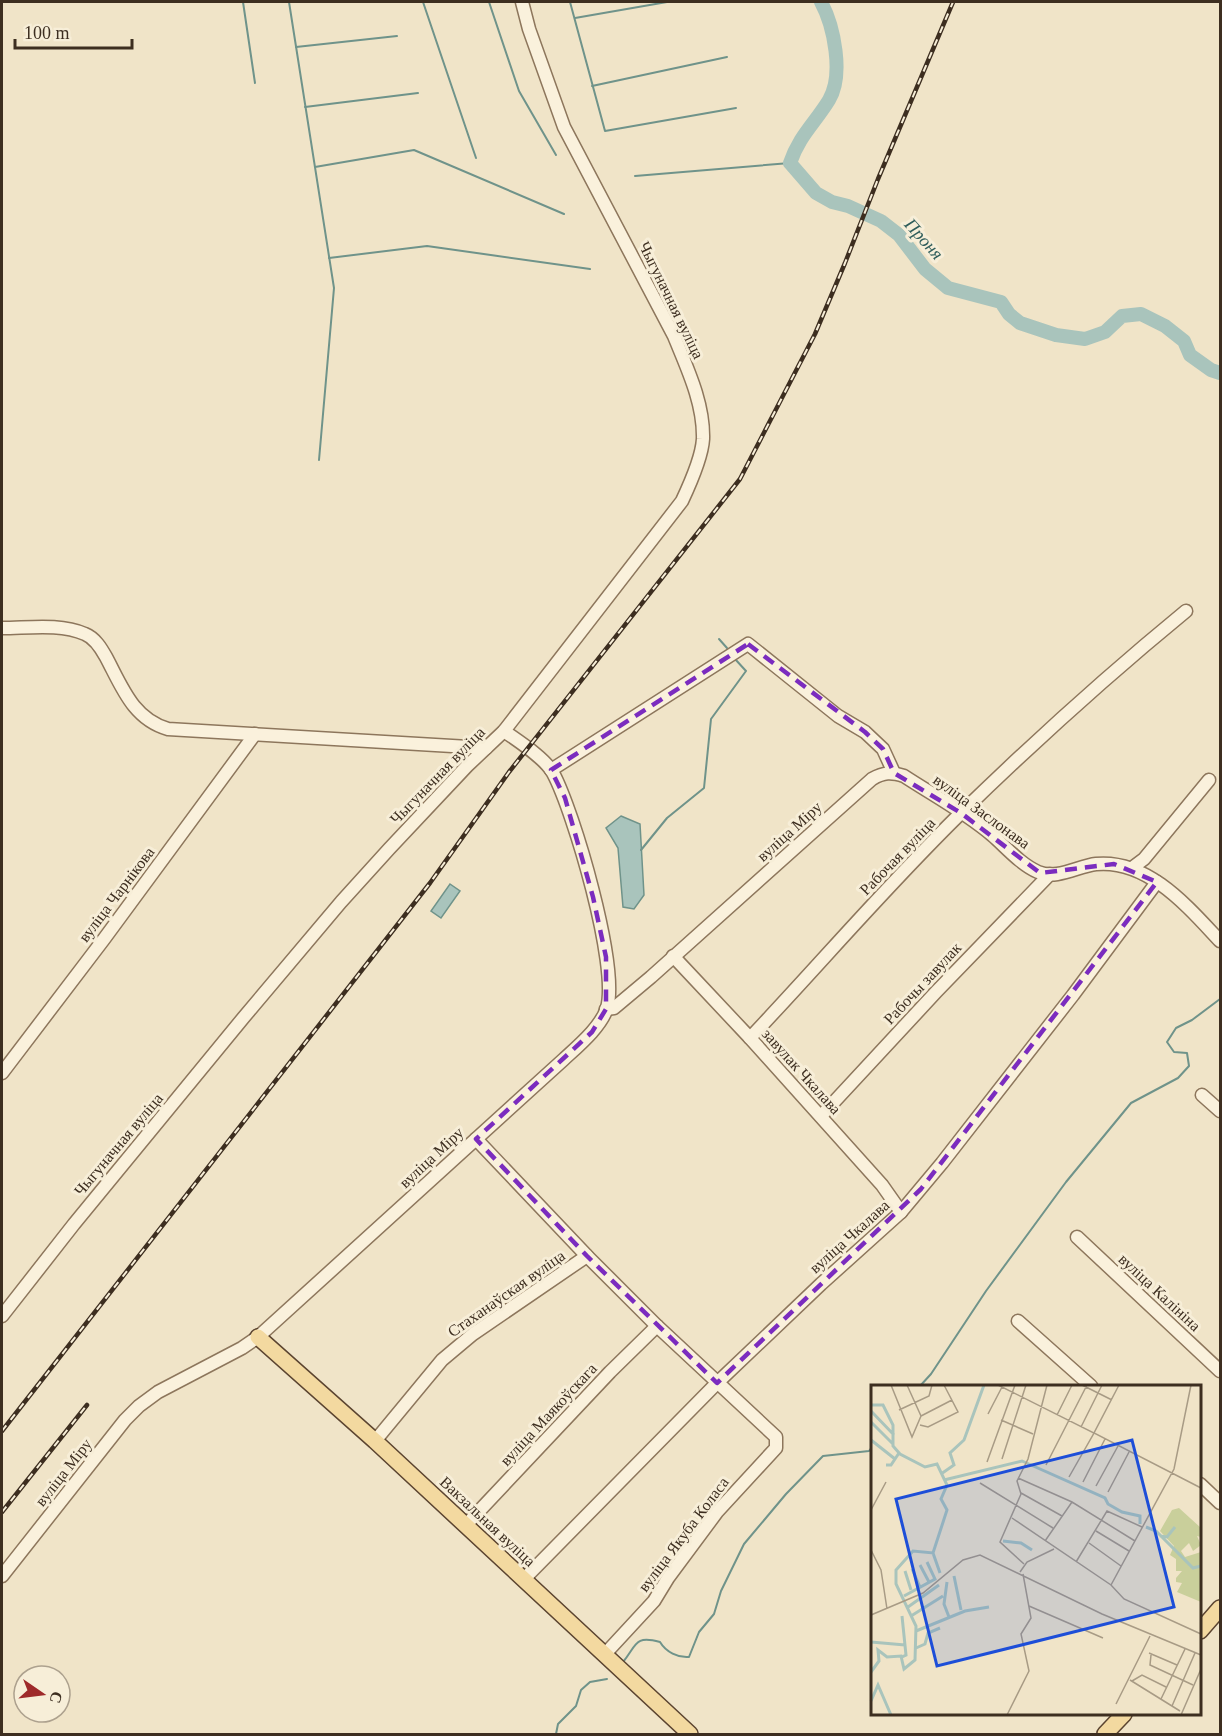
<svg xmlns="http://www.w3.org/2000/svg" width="1222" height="1736" font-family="'Times New Roman',serif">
  <rect width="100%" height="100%" fill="#f0e4c8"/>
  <g fill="#a9c4bc" stroke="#6f938a" stroke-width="1.5">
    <polygon points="621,816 640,824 644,895 634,909 623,907 618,848 606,828"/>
    <polygon points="450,884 460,891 441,918 431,911"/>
  </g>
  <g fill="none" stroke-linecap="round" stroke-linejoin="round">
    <g stroke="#6f938a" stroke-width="2">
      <polyline points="243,2 255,83"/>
      <polyline points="289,2 334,288 319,460"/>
      <polyline points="423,2 476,158"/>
      <polyline points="489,2 519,91 556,155"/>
      <polyline points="570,2 605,131 736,108"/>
      <polyline points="575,18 667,2"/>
      <polyline points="296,47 397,36"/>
      <polyline points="592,86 727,57"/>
      <polyline points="305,107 418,93"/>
      <polyline points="315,167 414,150 564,214"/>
      <polyline points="635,176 790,163"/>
      <polyline points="329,258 427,246 590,269"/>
      <polyline points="719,639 727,648"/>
      <polyline points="641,850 667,818 704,788 711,719 746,671 735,659"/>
      <polyline points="920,1386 931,1374 986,1291 1066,1182 1131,1103 1178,1078 1189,1066 1187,1053 1174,1052 1167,1042 1176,1028 1192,1020 1220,999"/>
      <path d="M623 1662C637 1645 634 1635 660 1642 666 1652 678 1658 689 1657L699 1632 714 1614 721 1591 744 1544 786 1494 823 1456 869 1451 872 1447"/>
      <polyline points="556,1734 558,1724 576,1706 581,1690 590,1682 607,1679"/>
    </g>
    <path stroke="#a9c4bc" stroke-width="14" d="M821 2C834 26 844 75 829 100 815 123 799 136 790 163L816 193 832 202 848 206 881 221 899 235 925 269 948 288 1001 302 1009 314 1020 323 1056 335 1085 339 1105 332 1122 316 1141 314 1165 326 1184 341 1190 355 1211 370 1220 373"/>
    <g stroke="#8d765c" stroke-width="15">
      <g id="minor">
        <path d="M2 628C28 628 60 623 85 634 95 638 101 648 106 657 122 687 133 719 168 729L486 748"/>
        <polyline points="551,770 748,644 838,716 865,732 883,749 894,773"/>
        <polyline points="1132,868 1144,859 1209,780"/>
        <polyline points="673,956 750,1038 882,1185 901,1212"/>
        <path d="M606 1009 614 1008 651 977 872 779C884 772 891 772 904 776 933 795 965 812 992 835 1006 847 1020 864 1038 872 1057 880 1078 866 1096 864 1148 859 1188 907 1220 941"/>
        <path d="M750 1038C821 963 888 884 962 812 1034 742 1108 675 1186 611"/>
        <polyline points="2,1073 104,939 255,734"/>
        <polyline points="1202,1095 1220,1111"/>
        <polyline points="821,1116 936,992 1050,874"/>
        <polyline points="476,1139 587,1256 657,1326 776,1437 776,1448 717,1512 668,1578 654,1601 605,1654"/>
        <polyline points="1077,1237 1220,1371"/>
        <path d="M2 1316 74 1224 244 1017 341 902 389 849 467 766 504 731 682 501C690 484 702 456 703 439 704 403 687 368 674 336L564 127 529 29 522 2"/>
        <polyline points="1018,1321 1091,1386"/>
        <polyline points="375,1441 442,1360 473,1334 587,1256"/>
        <polyline points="1200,1484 1220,1503"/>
        <polyline points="465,1526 610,1372 657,1326"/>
        <path d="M2 1576 125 1420 139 1406 158 1392 242 1348 258 1337 563 1060C578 1046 601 1027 607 1008 619 966 574 812 553 773 545 758 518 741 504 731"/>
        <polyline points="524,1579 717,1383 821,1284 901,1212 942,1163 1073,995 1157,882"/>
      </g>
    </g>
    <g stroke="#5b4430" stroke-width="18">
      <g id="major">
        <polyline points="258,1337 375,1441 690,1734"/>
        <polyline points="1200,1631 1220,1608"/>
        <polyline points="1105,1734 1124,1714"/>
      </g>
    </g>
    <use href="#minor" stroke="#faf1dc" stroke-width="12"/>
    <use href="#major" stroke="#f3d9a0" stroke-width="15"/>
    <g stroke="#3d2e20" stroke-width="4.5">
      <g id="rail">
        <polyline points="2,1431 430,883 509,772 740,479 815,334 845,263 878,179 953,2"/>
        <polyline points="2,1512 87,1405"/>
      </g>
    </g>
    <use href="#rail" stroke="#f7eed8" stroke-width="2" stroke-dasharray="7" stroke-linecap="butt"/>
  </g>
  <path fill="none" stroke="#7b2cbf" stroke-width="4.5" stroke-dasharray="12 8" stroke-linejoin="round" d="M748 644 865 732 883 749 894 773 961 813 1040 873 1114 864 1157 882 921 1189 717 1383 587 1256 476 1139 592 1032 606 1009V957L593 897 565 798 551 770Z"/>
  <g text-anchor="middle" stroke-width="6" stroke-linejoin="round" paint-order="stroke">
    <g font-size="16" fill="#3d2e20" stroke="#f7eed8">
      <text transform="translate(672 300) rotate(64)" y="6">Чыгуначная вуліца</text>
      <text transform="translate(437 775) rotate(-46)" y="6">Чыгуначная вуліца</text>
      <text transform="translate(982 811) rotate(36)" y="6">вуліца Заслонава</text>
      <text transform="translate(789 831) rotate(-42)" y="6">вуліца Міру</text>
      <text transform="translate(897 856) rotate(-46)" y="6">Рабочая вуліца</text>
      <text transform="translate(116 894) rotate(-53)" y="6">вуліца Чарнікова</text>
      <text transform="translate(922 983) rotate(-47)" y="6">Рабочы завулак</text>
      <text transform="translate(802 1071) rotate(48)" y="6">завулак Чкалава</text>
      <text transform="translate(118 1144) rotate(-50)" y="6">Чыгуначная вуліца</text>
      <text transform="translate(431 1157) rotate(-43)" y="6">вуліца Міру</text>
      <text transform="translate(849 1236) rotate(-42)" y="6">вуліца Чкалава</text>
      <text transform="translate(1160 1292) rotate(43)" y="6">вуліца Калініна</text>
      <text transform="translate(506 1293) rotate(-35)" y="6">Стаханаўская вуліца</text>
      <text transform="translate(548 1414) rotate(-47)" y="6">вуліца Маякоўскага</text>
      <text transform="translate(63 1472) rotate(-52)" y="6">вуліца Міру</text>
      <text transform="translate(488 1521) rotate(43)" y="6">Вакзальная вуліца</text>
      <text transform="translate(683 1534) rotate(-53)" y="6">вуліца Якуба Коласа</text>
    </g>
    <g font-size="18" font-style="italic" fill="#2f5d5a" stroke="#f7eed8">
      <text transform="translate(924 239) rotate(48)" y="6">Проня</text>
    </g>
  </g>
  <g transform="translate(871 1385)">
    <rect width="330" height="330" fill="#f0e4c8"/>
    <path d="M308 123 330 143V152L326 151 330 160 322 166 318 158 310 166 314 172 330 167V217L306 207 311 198 305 197V193L311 186H305V174L299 170 303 161 289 146 301 125Z" fill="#c9cf9b"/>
    <path fill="none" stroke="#a9c4bc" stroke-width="3" d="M0 20H12L22 40V61L29 69 54 82 66 79 76 100 70 114 76 125 62 168 42 166 25 185V199L45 241 44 275 33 284 30 271 16 272 7 265 8 276 0 287M0 26 23 50M0 37 22 59M0 55 24 74M15 80H20L28 68M70 89 83 80 79 68 93 55 113 0M73 95 151 76 234 113 237 119 251 127 269 131V139M275 142 285 146 322 183 330 181M289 151 296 152 304 142M132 156 150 158 161 165M62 168 69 188M49 180 58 197M41 184 49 202M34 186 40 205M83 191 90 225M76 197 73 219 78 232M33 211 64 194 56 177M37 222 68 200M40 231 72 211M45 246 94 226 118 222M0 257 34 260M45 263 54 259 57 248 69 243M31 272 35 270 31 231M0 316 7 300 20 330"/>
    <path fill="none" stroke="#a89b85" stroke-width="1.5" d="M20 0 41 52 50 31 36 0M127 0 223 48 198 92M211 0 241 15M248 0 223 48 330 103M28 25 58 11 61 0M117 29 131 2M186 30 201 0M50 31 81 15M130 35 162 49M49 40 57 42 87 27 73 0M210 42 231 0M131 74 155 0M116 77 144 0M175 80 216 0M147 93 201 117 264 156M212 97 234 54M109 98 182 143M225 101 247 61M237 107 258 67M150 108 191 131M0 125 15 97M141 133 240 200 253 214 330 249M225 146 258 166M174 156 201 117M218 158 250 181M0 165 10 185 16 224M205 177 236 126 271 142M153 179 129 157 150 109 146 96 157 74 176 0M149 187 156 177 183 164M240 200 303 84 320 0M158 221 232 253M0 230 52 208 92 175 109 170 231 229 330 270M278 268 306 280M280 270 279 280 322 300M259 295 309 326M261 296 271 290 295 302M290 314 314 264M245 319 279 251M301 321 324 268M136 330 158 286 150 249 160 233 152 189M310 330 330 284"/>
    <path fill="#1d4ed8" fill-opacity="0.15" stroke="#1d4ed8" stroke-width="3" d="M261 55 303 222 66 281 25 114Z"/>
    <rect width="330" height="330" fill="none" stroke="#3d2e20" stroke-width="3"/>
  </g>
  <rect width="1222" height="1736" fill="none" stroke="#3d2e20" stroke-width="6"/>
  <g transform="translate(42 1694) rotate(104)"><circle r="28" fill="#f7eed8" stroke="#ada18e" stroke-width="1.5"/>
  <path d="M0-4.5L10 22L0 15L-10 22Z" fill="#9e2a2b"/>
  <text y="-9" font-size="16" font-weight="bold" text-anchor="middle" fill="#3d2e20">С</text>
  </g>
  <path d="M15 39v9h117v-9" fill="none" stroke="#3d2e20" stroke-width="3"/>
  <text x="24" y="39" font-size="18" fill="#3d2e20" stroke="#f7eed8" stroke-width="4.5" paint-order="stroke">100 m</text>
</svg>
